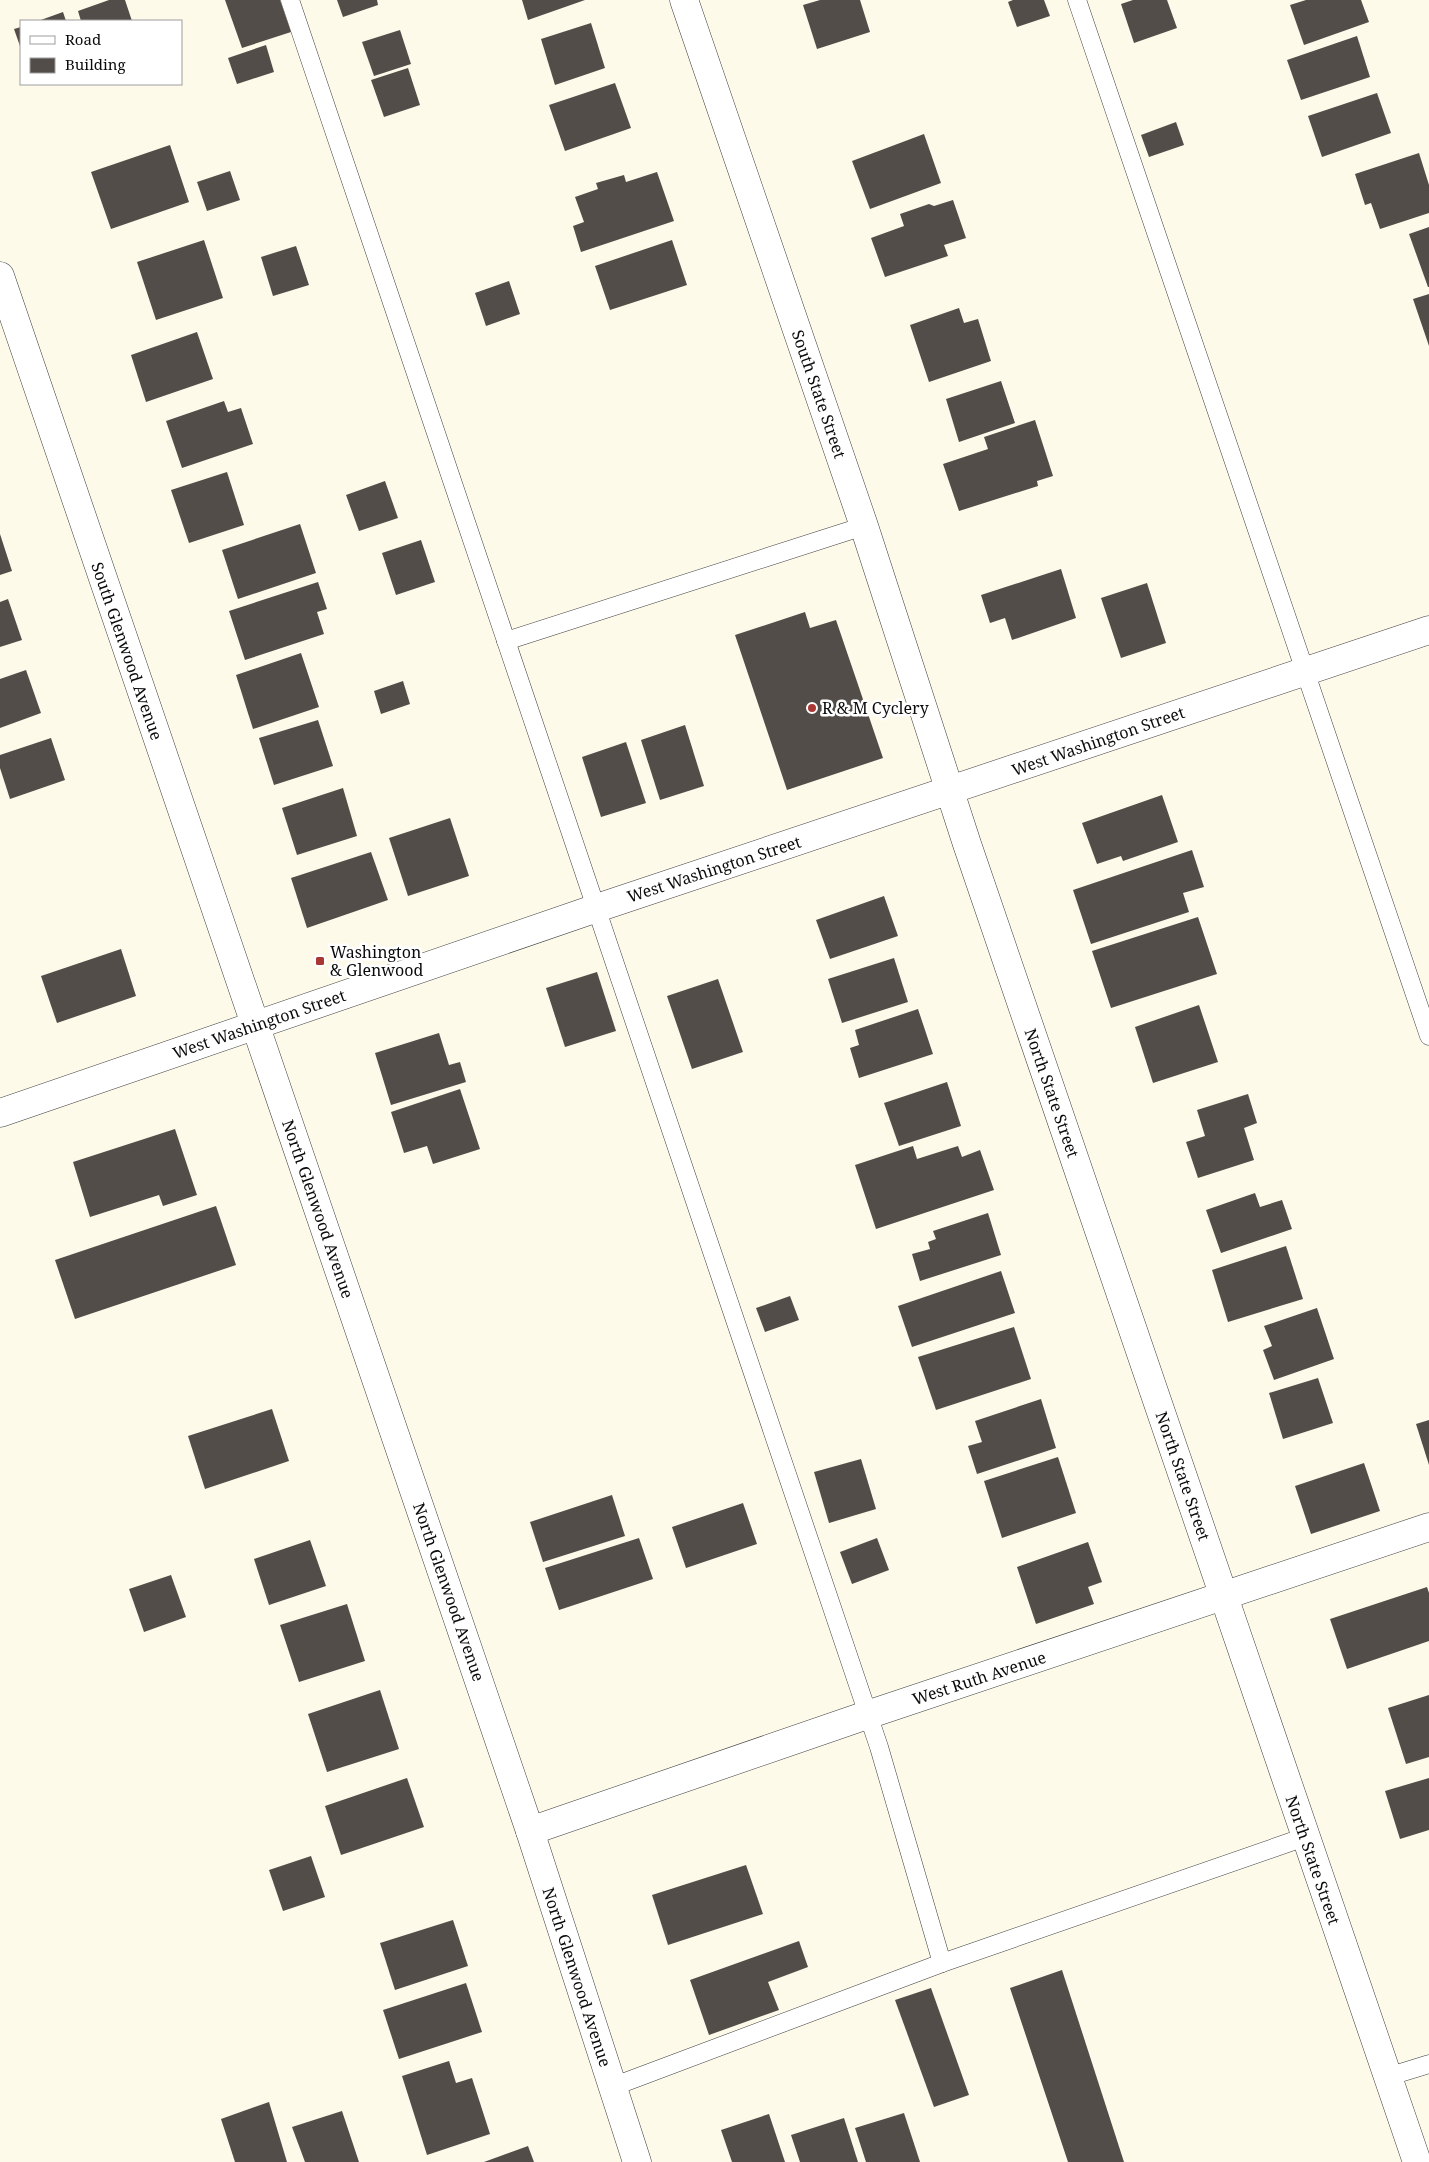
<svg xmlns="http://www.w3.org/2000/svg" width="1429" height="2162" font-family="'Noto Serif',serif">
  <rect width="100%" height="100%" fill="#fdfaea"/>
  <g fill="#524d48">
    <polygon points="109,0 125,0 132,21 81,21 78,11"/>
    <polygon points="225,0 280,0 291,32 242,48"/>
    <polygon points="337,0 377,0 378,5 343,17"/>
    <polygon points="522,0 585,0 528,20"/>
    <polygon points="820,0 860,0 870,32 817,49 803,5"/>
    <polygon points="1013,0 1044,0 1050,16 1017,27 1008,2"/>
    <polygon points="1133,0 1167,0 1177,28 1134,43 1121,4"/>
    <polygon points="1306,0 1361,0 1369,22 1304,45 1290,5"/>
    <polygon points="63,12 66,21 38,21"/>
    <polygon points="591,23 605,68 555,85 541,39"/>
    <polygon points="21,27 21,49 14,29"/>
    <polygon points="400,30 411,64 374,76 362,42"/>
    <polygon points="1357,36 1370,77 1301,100 1287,60"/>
    <polygon points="266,45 274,72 237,84 228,58"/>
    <polygon points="408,68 420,105 384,117 371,80"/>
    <polygon points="615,83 631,128 565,151 549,105"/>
    <polygon points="1377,93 1391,133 1322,157 1308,116"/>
    <polygon points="1176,122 1184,145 1149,157 1141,135"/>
    <polygon points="924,134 941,183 870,209 852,161"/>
    <polygon points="170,145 189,202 111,229 91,172"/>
    <polygon points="1419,153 1429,185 1429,213 1380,229 1371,203 1365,205 1355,174"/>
    <polygon points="230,171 240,200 207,211 197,182"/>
    <polygon points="657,172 674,221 581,252 573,226 584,222 575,197 598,189 596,183 624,175 626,182"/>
    <polygon points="953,200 966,238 944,245 948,256 885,277 871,238 904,226 900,214 929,204 934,206"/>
    <polygon points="1429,227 1429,287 1428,287 1409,234"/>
    <polygon points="204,240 223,298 156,320 137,262"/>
    <polygon points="672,240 687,285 610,310 595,266"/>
    <polygon points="296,246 309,285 273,296 261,257"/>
    <polygon points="509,281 520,314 486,326 475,293"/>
    <polygon points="1429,294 1429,346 1413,299"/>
    <polygon points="959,308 964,323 978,319 991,361 929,382 910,325"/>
    <polygon points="197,332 213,379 146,402 131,355"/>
    <polygon points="1001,381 1015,423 959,442 946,399"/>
    <polygon points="224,401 228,412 241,408 253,444 182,468 166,421"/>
    <polygon points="1035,420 1053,476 1037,481 1038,486 959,511 943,464 988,449 984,437"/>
    <polygon points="227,472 244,525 189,543 171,490"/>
    <polygon points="385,481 398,518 359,531 346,495"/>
    <polygon points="300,524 316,573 238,599 222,550"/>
    <polygon points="0,534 12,571 0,575"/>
    <polygon points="421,540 435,582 396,595 382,553"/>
    <polygon points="1061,569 1076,618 1012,640 1005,618 990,623 981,595"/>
    <polygon points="318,582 327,609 317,612 324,634 245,660 229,611"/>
    <polygon points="1147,583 1166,643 1121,658 1101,598"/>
    <polygon points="8,599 22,640 0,647 0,602"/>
    <polygon points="805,612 810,628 836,620 883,758 787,790 735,635"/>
    <polygon points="301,653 319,707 253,729 236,675"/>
    <polygon points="26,670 41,713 0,728 0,679"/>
    <polygon points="403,681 410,704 381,714 374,691"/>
    <polygon points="318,720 333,766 274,785 259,738"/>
    <polygon points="685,725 704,786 660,800 641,740"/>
    <polygon points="51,738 65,780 10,799 0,768 0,755"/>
    <polygon points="626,742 646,803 601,817 582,757"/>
    <polygon points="343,788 357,836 297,855 282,808"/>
    <polygon points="1162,795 1178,842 1123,861 1121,856 1097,864 1082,823"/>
    <polygon points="450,818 469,876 408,896 389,838"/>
    <polygon points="1192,850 1204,887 1183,893 1189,912 1091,944 1073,890"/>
    <polygon points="371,852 388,900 307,928 291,878"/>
    <polygon points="884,896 898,936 830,959 816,920"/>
    <polygon points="1198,917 1217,974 1111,1008 1092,951"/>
    <polygon points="121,949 136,996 57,1023 41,976"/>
    <polygon points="894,958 908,1002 842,1023 828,979"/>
    <polygon points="597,972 616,1031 565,1047 546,988"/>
    <polygon points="718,979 743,1052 692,1069 667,996"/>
    <polygon points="1199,1005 1218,1062 1153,1083 1135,1027"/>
    <polygon points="918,1009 933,1054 859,1078 850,1048 859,1045 855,1030"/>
    <polygon points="439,1033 449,1065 460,1062 466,1082 391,1105 375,1053"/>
    <polygon points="947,1082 961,1126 899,1146 884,1103"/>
    <polygon points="460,1089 480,1149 433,1164 427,1146 404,1153 391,1112"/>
    <polygon points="1248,1094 1257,1123 1244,1128 1254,1160 1198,1178 1186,1142 1205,1136 1197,1110"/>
    <polygon points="175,1129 197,1195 163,1206 159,1195 90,1217 73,1162"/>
    <polygon points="913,1146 917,1159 958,1146 962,1157 980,1150 994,1190 876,1229 855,1165"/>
    <polygon points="1255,1193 1260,1207 1282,1200 1292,1229 1221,1253 1206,1210"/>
    <polygon points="216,1206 236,1265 75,1319 55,1260"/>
    <polygon points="988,1213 1001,1255 920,1281 912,1254 930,1249 928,1242 936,1239 933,1231"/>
    <polygon points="1286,1246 1303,1299 1228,1322 1212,1270"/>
    <polygon points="1001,1271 1015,1313 912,1347 898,1306"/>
    <polygon points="790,1296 799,1320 765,1332 756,1308"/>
    <polygon points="1317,1308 1334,1359 1274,1380 1263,1350 1272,1346 1264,1326"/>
    <polygon points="1014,1327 1031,1379 936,1410 918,1357"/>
    <polygon points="1318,1378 1333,1423 1283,1439 1269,1393"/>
    <polygon points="1041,1399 1056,1448 977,1474 968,1446 982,1442 975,1421"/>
    <polygon points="272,1409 289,1461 205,1489 188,1436"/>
    <polygon points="1429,1420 1429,1465 1416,1424"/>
    <polygon points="1058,1457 1076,1513 1002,1538 984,1481"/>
    <polygon points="861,1459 876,1509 829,1523 814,1472"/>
    <polygon points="1364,1463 1380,1511 1311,1534 1295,1486"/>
    <polygon points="612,1495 625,1536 543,1562 530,1522"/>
    <polygon points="743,1503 757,1544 686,1568 672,1527"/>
    <polygon points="639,1538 653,1579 559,1610 545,1568"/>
    <polygon points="877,1538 889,1570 852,1584 840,1552"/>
    <polygon points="310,1540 326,1586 269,1605 254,1559"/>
    <polygon points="1088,1542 1102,1582 1088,1587 1094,1604 1036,1624 1017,1567"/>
    <polygon points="171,1575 186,1617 144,1632 129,1589"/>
    <polygon points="1427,1587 1429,1593 1429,1641 1347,1669 1330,1619"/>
    <polygon points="347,1604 365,1661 299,1682 280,1625"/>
    <polygon points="380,1690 399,1749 327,1772 308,1714"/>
    <polygon points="1429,1695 1429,1757 1406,1764 1388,1708"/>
    <polygon points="407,1778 424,1827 341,1855 325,1806"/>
    <polygon points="1429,1778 1429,1830 1400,1839 1385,1791"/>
    <polygon points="311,1856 325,1897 283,1911 269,1870"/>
    <polygon points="746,1865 763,1914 668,1945 652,1895"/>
    <polygon points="453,1920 468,1966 395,1990 380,1943"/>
    <polygon points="799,1941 808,1967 768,1982 779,2010 709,2035 690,1980"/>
    <polygon points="1062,1970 1124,2162 1068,2162 1010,1988"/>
    <polygon points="466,1983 482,2032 399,2059 383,2010"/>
    <polygon points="931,1988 969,2095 934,2107 895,2000"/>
    <polygon points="449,2061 456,2083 472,2078 490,2134 427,2155 402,2076"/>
    <polygon points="269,2102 287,2162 235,2162 221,2119"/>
    <polygon points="342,2111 359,2162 305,2162 292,2127"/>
    <polygon points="904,2113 920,2162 866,2162 855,2128"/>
    <polygon points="769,2114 785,2162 732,2162 721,2130"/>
    <polygon points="844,2118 858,2162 800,2162 791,2135"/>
    <polygon points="528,2146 534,2162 484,2162"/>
  </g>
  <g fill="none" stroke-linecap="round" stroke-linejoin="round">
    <g stroke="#3d3d3d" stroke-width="19">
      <g id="service">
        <polyline points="290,0 879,1747 942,1963 612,2087"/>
        <polyline points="1077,0 1429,1036"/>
        <polyline points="506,641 864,526"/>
        <polyline points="942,1963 1305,1837"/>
        <polyline points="1387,2077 1429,2064"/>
      </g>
    </g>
    <g stroke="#3d3d3d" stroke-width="29">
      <g id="minor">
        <polyline points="684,0 864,526 967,844 1417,2162"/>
        <polyline points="0,276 530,1831 637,2162"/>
        <polyline points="530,1831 867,1715 1429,1527"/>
      </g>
    </g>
    <g stroke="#3d3d3d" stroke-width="29">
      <polyline id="tertiary" points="0,1113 597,908 1429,630"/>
    </g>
    <use href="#service" stroke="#fff" stroke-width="18"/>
    <use href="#minor" stroke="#fff" stroke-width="28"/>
    <use href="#tertiary" stroke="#fff" stroke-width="28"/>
  </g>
  <g fill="#a93733" stroke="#fff" stroke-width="2">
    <circle cx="812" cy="708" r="5"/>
    <rect x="315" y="956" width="10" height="10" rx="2.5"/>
  </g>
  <g text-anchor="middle" stroke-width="5" stroke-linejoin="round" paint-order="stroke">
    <g font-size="16" fill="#0a0a0a" stroke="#fff">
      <text transform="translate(819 394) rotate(71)" y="6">South State Street</text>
      <text transform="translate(127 651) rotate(71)" y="6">South Glenwood Avenue</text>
      <text transform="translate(1098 741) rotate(-19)" y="6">West Washington Street</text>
      <text transform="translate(714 869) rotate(-18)" y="6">West Washington Street</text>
      <text transform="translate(259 1024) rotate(-19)" y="6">West Washington Street</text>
      <text transform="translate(1052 1093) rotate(71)" y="6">North State Street</text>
      <text transform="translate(318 1209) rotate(71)" y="6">North Glenwood Avenue</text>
      <text transform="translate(1183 1476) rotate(71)" y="6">North State Street</text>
      <text transform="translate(449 1592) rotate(71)" y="6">North Glenwood Avenue</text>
      <text transform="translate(979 1678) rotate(-18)" y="6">West Ruth Avenue</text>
      <text transform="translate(1313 1860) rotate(71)" y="6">North State Street</text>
      <text transform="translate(577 1977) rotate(72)" y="6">North Glenwood Avenue</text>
    </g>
    <g font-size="16" fill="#0a0a0a" stroke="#fff" text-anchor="start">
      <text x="822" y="714">R &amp; M Cyclery</text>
      <text x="330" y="958">Washington<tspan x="330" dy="18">&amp; Glenwood</tspan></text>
    </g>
  </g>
  <rect x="20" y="20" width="162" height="65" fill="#ffffff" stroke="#9d9d9d"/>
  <rect x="30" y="36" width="25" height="8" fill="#ffffff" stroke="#9d9d9d"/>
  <text x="65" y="45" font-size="15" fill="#0a0a0a">Road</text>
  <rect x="30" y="58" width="25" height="15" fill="#524d48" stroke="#9d9d9d"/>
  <text x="65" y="70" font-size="15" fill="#0a0a0a">Building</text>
</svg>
